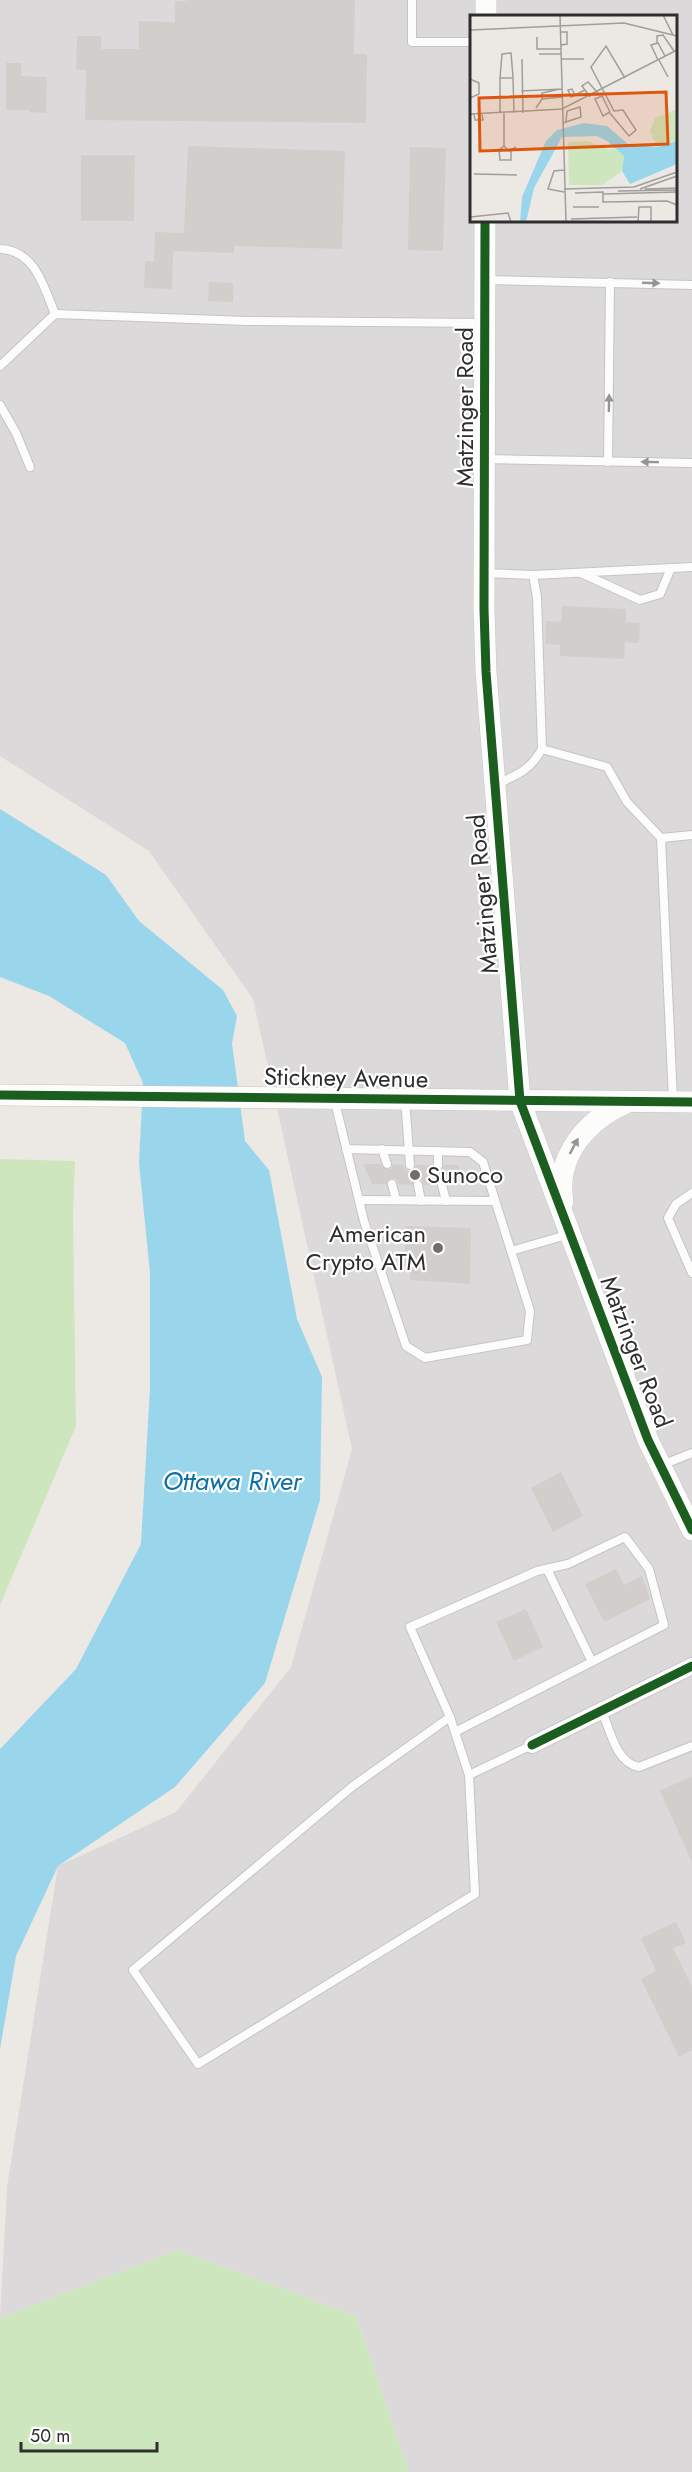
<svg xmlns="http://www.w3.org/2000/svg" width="692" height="2472" font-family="Jost,sans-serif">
  <rect width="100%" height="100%" fill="#ece8e4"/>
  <path fill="#dcd9db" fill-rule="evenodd" d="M0 0H692V2472H409L356 2316 178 2250 0 2318 7 2187 58 1866 176 1812 291 1667 352 1449 253 999 149 851 0 756ZM472 16H676V220H472Z"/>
  <g fill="#cee6be">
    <polygon points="0,1159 75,1161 73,1213 76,1426 0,1605"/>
    <polygon points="178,2250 356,2316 409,2472 0,2472 0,2318"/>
  </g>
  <polygon fill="#99d6ec" points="0,809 106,875 139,921 223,990 237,1016 232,1043 245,1141 269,1170 297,1319 322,1377 320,1500 265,1683 175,1787 58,1866 16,1956 0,2049 0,1749 76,1669 141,1544 150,1388 150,1273 139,1163 143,1083 125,1043 49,996 0,977"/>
  <g fill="#d1cecb">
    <polygon points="190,0 355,0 354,54 367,54 366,123 85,120 86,70 76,70 77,36 101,36 101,49 139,49 139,21 175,22 175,2"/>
    <polygon points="6,63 21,63 21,76 47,77 46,113 29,112 29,110 6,110"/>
    <polygon points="188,146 345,151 342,249 234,246 234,253 173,251 172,289 144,288 145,261 154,262 155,232 184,233"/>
    <polygon points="410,147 446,148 443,251 408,250"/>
    <polygon points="81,155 135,155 134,221 81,221"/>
    <polygon points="209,282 233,283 233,302 208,301"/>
    <polygon points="562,606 626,609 626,622 640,623 639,643 625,642 624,659 560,656 560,645 545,644 546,621 561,622"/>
    <polygon points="363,1164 380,1164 386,1170 391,1169 393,1164 404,1165 405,1169 410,1171 414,1170 416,1165 432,1165 437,1171 442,1170 444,1165 458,1165 466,1185 449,1185 446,1180 441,1179 436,1185 424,1185 422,1180 417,1179 412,1185 399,1184 396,1179 391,1178 386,1184 372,1184"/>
    <polygon points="406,1226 471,1228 470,1284 410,1280 410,1269 404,1269"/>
    <polygon points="561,1472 583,1516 553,1532 531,1488"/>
    <polygon points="616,1569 624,1585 642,1576 650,1599 604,1622 585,1584"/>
    <polygon points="526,1609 543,1647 514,1661 496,1622"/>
    <polygon points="692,1776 692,1862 660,1791"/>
    <polygon points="676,1922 686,1943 673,1948 692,1987 692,2050 679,2057 641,1979 656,1971 641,1938"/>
  </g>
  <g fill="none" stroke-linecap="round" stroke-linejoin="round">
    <g stroke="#c5c4c5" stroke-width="10">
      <g id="service">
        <polyline points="412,0 412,42 472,42"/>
        <path d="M0 249C35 250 44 287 55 314"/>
        <polyline points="486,280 692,285"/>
        <polyline points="0,366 55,314 247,321 485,323"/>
        <polyline points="0,405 16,433 30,467"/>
        <polyline points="486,459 692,463"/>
        <polyline points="608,462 610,282"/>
        <polyline points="484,573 533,575 692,567"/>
        <polyline points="581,573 640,600 660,594 671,568"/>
        <polyline points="542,749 607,767 627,802 661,838 673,1100"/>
        <path d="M497 784C519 774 530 770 542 749L537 597 533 575"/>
        <polyline points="661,838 692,835"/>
        <polyline points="334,1098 364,1221 406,1346 425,1358 527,1340 530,1311 483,1162 470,1152 346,1149"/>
        <polyline points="405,1099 410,1165"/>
        <polyline points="382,1149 387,1164"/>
        <polyline points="438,1151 438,1165"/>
        <polyline points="392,1184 396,1200"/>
        <polyline points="418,1185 421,1201"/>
        <polyline points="442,1185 446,1201"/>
        <polyline points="692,1193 676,1204 668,1218 692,1273"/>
        <polyline points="359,1200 495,1201"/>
        <polyline points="511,1251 570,1234"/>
        <polyline points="662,1465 692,1453"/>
        <polyline points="547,1569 592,1662"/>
        <path d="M602 1711C610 1730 616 1763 639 1767L692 1746"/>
        <polyline points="450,1717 353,1786 133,1970 198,2064 475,1894 469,1775 532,1745"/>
        <polyline points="455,1732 664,1625 649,1569 625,1537 568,1564 537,1571 410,1627 450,1717 469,1775"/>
      </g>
    </g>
    <g stroke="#c5c4c5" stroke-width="18">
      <polyline id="minor" points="532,1745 692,1666"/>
    </g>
    <g stroke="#c5c4c5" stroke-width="22">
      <g id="tertiary">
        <polyline points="486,16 486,0"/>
        <polyline points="485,220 484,609 486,672 520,1101 648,1440 692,1530"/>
        <polyline points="0,1095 692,1102"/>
        <path d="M563 1202C555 1156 587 1120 626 1103"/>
      </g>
    </g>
    <use href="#service" stroke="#fcfcfb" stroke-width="8"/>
    <use href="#minor" stroke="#fcfcfb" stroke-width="16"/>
    <use href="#tertiary" stroke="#fcfcfb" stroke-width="21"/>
    <g stroke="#fff" stroke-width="13">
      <g id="cycleway">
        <polyline points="485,220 484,609 486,672 520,1101 648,1440 692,1530"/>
        <polyline points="0,1095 692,1102"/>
        <polyline points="532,1745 692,1666"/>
      </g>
    </g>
    <use href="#cycleway" stroke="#1b5e20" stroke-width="9"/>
  </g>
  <defs><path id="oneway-solid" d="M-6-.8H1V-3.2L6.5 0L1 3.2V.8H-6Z" transform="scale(1.5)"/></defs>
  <g fill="#959594">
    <use href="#oneway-solid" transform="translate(651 283) rotate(2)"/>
    <use href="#oneway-solid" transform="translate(609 403) rotate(-89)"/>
    <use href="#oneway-solid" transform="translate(650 462) rotate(-179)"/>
    <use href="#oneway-solid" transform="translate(574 1146) rotate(-62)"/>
  </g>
  <g fill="#706f6e" stroke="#fff" stroke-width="2">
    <circle cx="415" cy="1175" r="6"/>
    <circle cx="438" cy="1248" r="6"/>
  </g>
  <g text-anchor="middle" stroke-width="4.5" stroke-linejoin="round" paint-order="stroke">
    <g font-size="24" fill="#2e2e2e" stroke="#fff">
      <text transform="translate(465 407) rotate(-90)" y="8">Matzinger Road</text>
      <text transform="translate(483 894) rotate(-95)" y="8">Matzinger Road</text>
      <text transform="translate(346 1078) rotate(1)" y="8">Stickney Avenue</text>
      <text transform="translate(636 1352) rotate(69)" y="8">Matzinger Road</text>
    </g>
    <g font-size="24" fill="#2e2e2e" stroke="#fff" text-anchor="start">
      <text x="427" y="1183">Sunoco</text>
      <text x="426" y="1242" text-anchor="end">American<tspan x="426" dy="28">Crypto ATM</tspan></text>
    </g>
    <g font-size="26" font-style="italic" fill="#0d6fa3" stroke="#fff">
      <text x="232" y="1490">Ottawa River</text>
    </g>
  </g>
  <g transform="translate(470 15)">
    <rect width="207" height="207" fill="#ece8e4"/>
    <path d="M207 94V126L187 132 180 116 185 103ZM118 126 140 135 143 132 154 141 152 156 132 170H99L98 127Z" fill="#cee6be"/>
    <path d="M114 108 137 111 158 129 187 132 207 126V149L160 169 152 156 154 141 137 126 127 121 92 122 64 173 56 207H50L52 182 76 126 87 115Z" fill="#99d6ec"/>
    <path fill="none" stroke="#a09e9b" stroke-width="1.5" d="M90 0 96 207M193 0 203 20M0 15 154 8 207 21M90 17H97V29L91 30M67 22V34H91M187 28V21L193 20 204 36M69 39H91M52 44 53 98M91 44H114M188 45 181 30 188 28 195 41M189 45 198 62M30 63 32 39 41 38 43 62M0 64 9 68V79L0 83M133 75 144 96 153 95 166 115 159 121 139 97M133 75 121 52 136 31 155 63M51 76 92 74M105 80 102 74 98 75 101 82 115 75M120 82 112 71 118 67 128 78M72 84V78L90 74M66 93 72 84 92 82M140 97 133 101 125 84 132 81 140 97M30 98V63H43L44 98M34 98V131L39 136 46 132M0 99 92 94 207 35M4 99 5 105H13L12 99M93 108 111 102 110 92 97 96 96 107M34 131 29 135 30 145H41V135M94 155 84 156 78 174 94 177M4 159 47 160M94 174 164 172 207 157M170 174 207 161M175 174 207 173M148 176 207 175M105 178 133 177V187L197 186 207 190M134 179 207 177M103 192H129M0 202 38 198 41 207M101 204 167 202M168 207 169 192H181V207"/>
    <path fill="#df570e" fill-opacity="0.15" stroke="#df570e" stroke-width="3" d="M196 77 198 129 10 136 9 83Z"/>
    <rect width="207" height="207" fill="none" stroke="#2e2e2e" stroke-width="3"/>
  </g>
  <path d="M21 2442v9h136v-9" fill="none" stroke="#2e2e2e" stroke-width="3"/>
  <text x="30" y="2442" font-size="18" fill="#2e2e2e" stroke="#ffffff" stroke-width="4.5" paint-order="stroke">50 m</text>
</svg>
